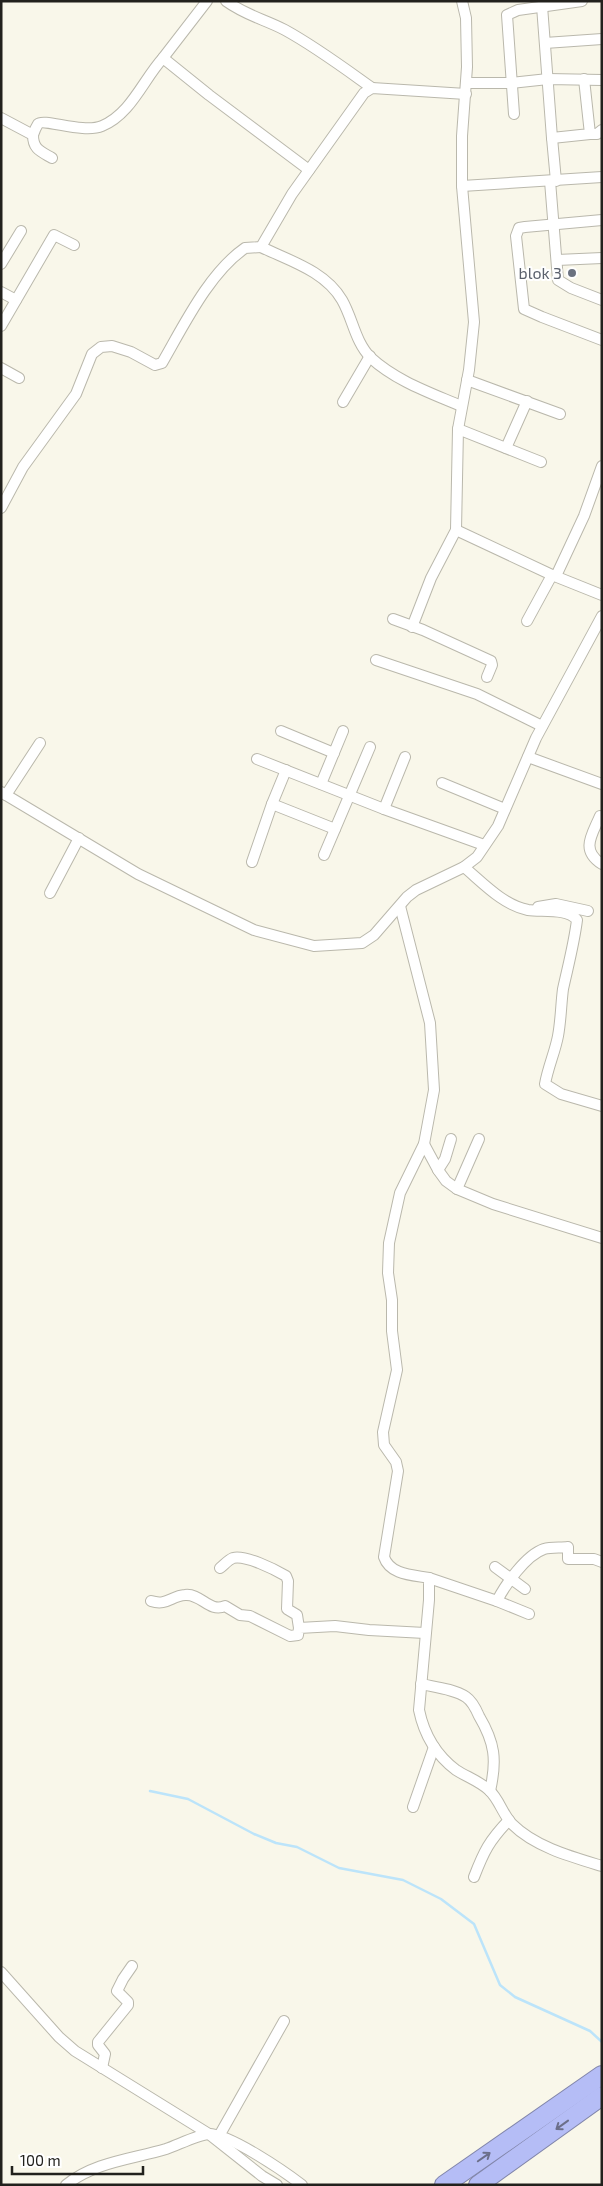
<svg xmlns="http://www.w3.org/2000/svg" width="603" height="2186" font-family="'Exo 2',sans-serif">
  <rect width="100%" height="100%" fill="#f9f7ea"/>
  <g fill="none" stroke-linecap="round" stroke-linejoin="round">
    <polyline stroke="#bce4fa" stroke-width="2.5" points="150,1791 188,1799 254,1834 276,1843 297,1847 339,1868 403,1880 441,1899 474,1924 500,1985 515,1997 590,2031 602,2042"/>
    <g stroke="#bab8ac" stroke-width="12">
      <g id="minor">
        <path d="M226 1C247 16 264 19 285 30 316 47 344 68 372 88"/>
        <polyline points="462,1 466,18 467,67 462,136 462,186 474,322 469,370 458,429 456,530 552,575 602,595"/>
        <polyline points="542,6 552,138 590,134 584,79"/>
        <polyline points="545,43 602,39"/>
        <polyline points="163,58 207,1"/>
        <polyline points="467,83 511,83 548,79 602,80"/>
        <polyline points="514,114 507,15 518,10 582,1"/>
        <path d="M1 118 33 135C33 149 40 151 52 158"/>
        <polyline points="590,134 597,134 602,130"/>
        <path d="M33 135C34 132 36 127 38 124 44 118 83 134 102 126 131 114 143 80 163 58L209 95 309 170"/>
        <polyline points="552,138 556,181"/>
        <polyline points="550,181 558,280 571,288 602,300"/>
        <polyline points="462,186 602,177"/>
        <polyline points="602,220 525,227 519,228 516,236 524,309 542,317 602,340"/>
        <path d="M261 247C290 261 325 271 342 300 353 319 355 342 371 358 396 381 431 393 461 406"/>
        <polyline points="557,260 602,258"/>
        <polyline points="1,264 21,231"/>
        <polyline points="1,292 16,300"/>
        <polyline points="1,326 54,235 74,245"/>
        <polyline points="1,368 19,378"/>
        <polyline points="467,380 560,414"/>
        <polyline points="343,402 370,356"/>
        <polyline points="458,429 541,462"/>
        <polyline points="506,448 527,401"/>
        <path d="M1 508 23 467 76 394 92 354 101 347 112 346 131 352 155 365 162 363C184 325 209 273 245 248L261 247 292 194 364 93 372 88 466 94"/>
        <polyline points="556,576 584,516 602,466"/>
        <polyline points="393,619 423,630 491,661 492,665 487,677"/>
        <polyline points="527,621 552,575"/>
        <polyline points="412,627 431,578 456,530"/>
        <polyline points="376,660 477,694 542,726"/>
        <polyline points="281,731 334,753"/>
        <polyline points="528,757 602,784"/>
        <polyline points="257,759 384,809 484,845"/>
        <polyline points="286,770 272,804 335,829"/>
        <polyline points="442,783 505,809"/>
        <polyline points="321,784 343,731"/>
        <polyline points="1,792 138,874 254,930 314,946 362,943 374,935 407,897 416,890 464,867 477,857 498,826 536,738 602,616"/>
        <polyline points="6,795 40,743"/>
        <polyline points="384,809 405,757"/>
        <path d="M600 816C592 835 580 850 602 864"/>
        <polyline points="324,855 370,747"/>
        <polyline points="252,862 272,804"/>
        <path d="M464 867C483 883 503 905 528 910 542 912 568 908 577 920 574 944 568 966 563 989 561 1004 561 1020 558 1036 555 1052 548 1067 545 1084L561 1094 602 1106"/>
        <polyline points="50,893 79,838"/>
        <path d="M400 906 430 1023 434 1090 424 1144 400 1193 389 1243 388 1273 392 1300V1331L397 1370 383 1432 384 1445 396 1462 398 1471 384 1557C390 1575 413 1575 429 1578V1600L419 1710C424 1734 436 1755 456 1770 467 1777 479 1781 489 1790 499 1799 503 1815 512 1824 535 1847 572 1857 602 1866"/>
        <polyline points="538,907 556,904 588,911"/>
        <polyline points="424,1144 438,1170 446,1181 457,1189 493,1204 602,1238"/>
        <polyline points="438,1170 445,1159 451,1139"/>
        <polyline points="457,1189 479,1139"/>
        <polyline points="495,1567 525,1589"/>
        <path d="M220 1568C224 1565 228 1560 233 1558 246 1555 274 1569 286 1576L288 1581 287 1609 297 1615 299 1628"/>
        <path d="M429 1578 497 1601C505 1585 526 1555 544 1549 551 1547 561 1548 568 1547V1559H594L602 1562"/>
        <path d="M151 1601C167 1606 171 1596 185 1595 201 1593 209 1613 225 1606L240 1615 250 1616 290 1636 298 1635 299 1628 335 1626 369 1630 425 1633"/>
        <polyline points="497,1601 529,1614"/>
        <path d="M421 1684C435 1687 454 1689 466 1697 472 1701 476 1709 479 1716 495 1743 497 1760 490 1791"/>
        <polyline points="413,1807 434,1747"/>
        <path d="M474 1877C484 1851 489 1841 509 1820"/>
        <polyline points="1,1972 59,2037 75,2051 209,2134 262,2176 277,2185"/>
        <polyline points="102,2068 105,2054 98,2045 98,2042 128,2005 128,2002 117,1991 123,1979 132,1966"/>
        <polyline points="219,2136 284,2021"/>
        <path d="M66 2185C94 2162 133 2159 166 2149 178 2145 197 2135 209 2134 230 2134 285 2172 302 2185"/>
      </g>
    </g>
    <g stroke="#8286aa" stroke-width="20">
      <g id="motorway">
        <polyline points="444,2185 602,2075"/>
        <polyline points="478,2185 602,2096"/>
      </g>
    </g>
    <use href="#minor" stroke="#fff" stroke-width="10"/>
    <use href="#motorway" stroke="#b5bdf6" stroke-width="18"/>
  </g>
  <defs><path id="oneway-shaft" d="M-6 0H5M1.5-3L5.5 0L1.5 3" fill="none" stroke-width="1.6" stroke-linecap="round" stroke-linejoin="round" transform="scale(1.25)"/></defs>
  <g stroke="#6c6f8a">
    <use href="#oneway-shaft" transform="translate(562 2125) rotate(144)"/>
    <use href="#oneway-shaft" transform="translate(484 2157) rotate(-35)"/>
  </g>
  <circle fill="#6b7280" stroke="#fff" stroke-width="2" cx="572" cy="273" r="5"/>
  <g text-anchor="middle" stroke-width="4" stroke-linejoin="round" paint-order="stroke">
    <g font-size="16" fill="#5b616d" stroke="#fff" text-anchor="end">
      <text x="562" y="279">blok 3</text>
    </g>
  </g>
  <rect width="603" height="2186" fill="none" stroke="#22211d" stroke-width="5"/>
  <path d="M12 2166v8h131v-8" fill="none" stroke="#22211d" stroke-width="2.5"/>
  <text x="20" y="2166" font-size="15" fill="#22211d" stroke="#ffffff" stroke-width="4" paint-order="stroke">100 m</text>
</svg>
